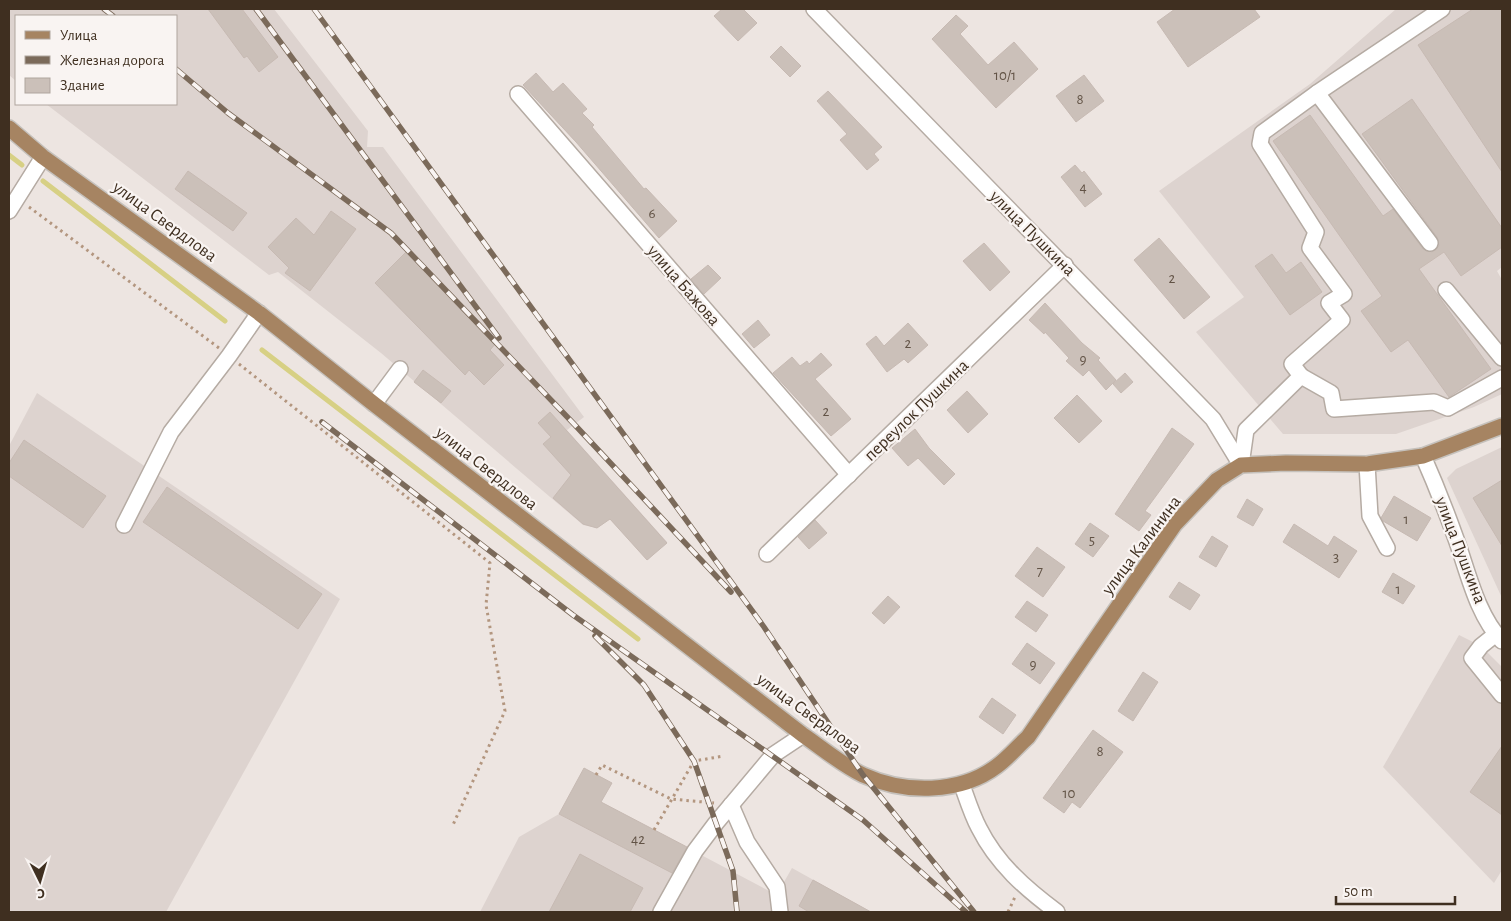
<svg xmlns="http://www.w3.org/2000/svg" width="1511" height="921" font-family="'Alegreya Sans',sans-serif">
  <rect width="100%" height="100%" fill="#ede5e1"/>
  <g fill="#ddd3cf">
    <polygon points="9,9 274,9 368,131 367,147 383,147 584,417 567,430 667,542 648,560 610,519 597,528 583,525 381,353 278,272 269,275 46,104 176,104 176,16 16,16 16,81 9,75"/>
    <polygon points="1396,9 1502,9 1502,267 1497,271 1502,280 1502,394 1474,407 1396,434 1283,434 1196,332 1244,297 1159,191 1310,84"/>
    <polygon points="37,393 340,599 166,912 9,912 9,446"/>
    <polygon points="1502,447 1502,598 1447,478 1456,469"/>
    <polygon points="1459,635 1481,646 1502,667 1502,870 1494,883 1383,767"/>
    <polygon points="586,794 771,892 784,882 792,868 871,912 480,912 519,837 559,814 572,821"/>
  </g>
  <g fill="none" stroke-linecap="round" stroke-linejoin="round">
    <g stroke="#d7d084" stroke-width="5">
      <polyline points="9,155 22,165"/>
      <polyline points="43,181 225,321"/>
      <polyline points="262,350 638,639"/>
    </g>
  </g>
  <g fill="#cbc0b9" stroke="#c7bab3">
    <polygon points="208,9 242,9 278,57 259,72 247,56 244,58"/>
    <polygon points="722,9 743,9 757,23 738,41 714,16"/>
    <polygon points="1175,9 1254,9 1260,17 1188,67 1157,22"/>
    <polygon points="1473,9 1502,9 1502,172 1418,45"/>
    <polygon points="956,15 968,26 960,34 988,65 1014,42 1038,69 996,108 932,39"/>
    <polygon points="781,46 801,66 790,77 770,57"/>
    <polygon points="536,73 553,92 563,83 587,109 582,113 594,125 592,127 644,189 646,188 677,221 659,238 576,142 523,85"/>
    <polygon points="1084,75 1104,101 1076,122 1056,96"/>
    <polygon points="828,91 882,147 874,154 879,160 867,170 840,140 847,134 817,101"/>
    <polygon points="1412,99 1502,228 1502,247 1461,276 1444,252 1419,269 1491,369 1449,397 1408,340 1391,352 1361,311 1382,296 1273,141 1310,115 1383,216 1393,209 1423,249 1432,252 1439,246 1437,237 1362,134"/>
    <polygon points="1075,165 1082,173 1084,171 1102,194 1085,207 1061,177"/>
    <polygon points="188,171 247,213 233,231 175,189"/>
    <polygon points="331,211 356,229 310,291 285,273 289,268 268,247 296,218 314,235"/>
    <polygon points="1159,238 1210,297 1184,319 1134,260"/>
    <polygon points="984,243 1010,272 990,291 963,261"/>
    <polygon points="407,251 497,342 490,350 504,365 484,385 469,370 465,375 375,283"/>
    <polygon points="1272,254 1286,273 1301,262 1322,292 1290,315 1255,266"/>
    <polygon points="708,265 721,278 704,294 691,279"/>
    <polygon points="1045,303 1082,343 1100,358 1098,360 1116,380 1106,390 1089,370 1083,376 1066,361 1069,358 1045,332 1044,334 1029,320"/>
    <polygon points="758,320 770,335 754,348 742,334"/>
    <polygon points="908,323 928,345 908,363 904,359 887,372 866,344 876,336 884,346"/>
    <polygon points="821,353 832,365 815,379 851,419 831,436 773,373 792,357 800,366 807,361 809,364"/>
    <polygon points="423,370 451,391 441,403 414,382"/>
    <polygon points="1125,373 1133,382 1121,393 1113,384"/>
    <polygon points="967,391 988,414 968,433 947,410"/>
    <polygon points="1077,395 1102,421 1079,443 1054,418"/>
    <polygon points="550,412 667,543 647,560 610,519 597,528 583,524 553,498 571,475 543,444 551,437 538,423"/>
    <polygon points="1172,428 1194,444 1145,511 1151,515 1139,531 1115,514"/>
    <polygon points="915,429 929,448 955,474 944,485 918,458 908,466 892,448"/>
    <polygon points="24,440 106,496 83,528 9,476 9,463"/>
    <polygon points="1502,480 1502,546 1473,498"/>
    <polygon points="167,487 322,594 298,629 143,522"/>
    <polygon points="1394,496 1431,518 1417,541 1383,521 1381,518"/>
    <polygon points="1247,499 1263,509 1253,526 1237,517"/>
    <polygon points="815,520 827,533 809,549 798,537"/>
    <polygon points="1090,523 1109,536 1093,557 1075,544"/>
    <polygon points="1294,524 1328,546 1334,536 1357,551 1339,578 1283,542"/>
    <polygon points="1212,536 1228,546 1216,567 1199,557"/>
    <polygon points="1037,547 1065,567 1043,597 1015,576"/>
    <polygon points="1393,573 1415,586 1403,604 1382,592"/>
    <polygon points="1179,582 1200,595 1190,610 1169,597"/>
    <polygon points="888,596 900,607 884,624 872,613"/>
    <polygon points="1027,601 1048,615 1036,632 1015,617"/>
    <polygon points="1027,643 1055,663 1040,684 1012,664"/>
    <polygon points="1143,672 1158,682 1133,721 1118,711"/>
    <polygon points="992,698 1016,715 1003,734 979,717"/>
    <polygon points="1093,730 1123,752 1080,808 1072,802 1064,813 1043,798"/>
    <polygon points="1502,746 1502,815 1470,792"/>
    <polygon points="584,768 612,783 601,802 687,847 672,873 559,814"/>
    <polygon points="580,854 643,888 630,912 549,912"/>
    <polygon points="813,880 871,912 809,912 799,906"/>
  </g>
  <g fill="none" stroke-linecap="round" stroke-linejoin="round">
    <g stroke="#b5aba3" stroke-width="18">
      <g id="minor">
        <polyline points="814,9 1213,419 1241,465"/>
        <polyline points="1317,93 1442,9"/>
        <polyline points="518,94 849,475"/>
        <polyline points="9,211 43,157"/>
        <polyline points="1446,290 1502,358"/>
        <polyline points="1301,376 1331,393 1334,409 1434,402 1448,408 1502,378"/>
        <polyline points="374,404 400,369"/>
        <path d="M1423 456C1435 483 1446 511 1456 539 1468 572 1477 615 1502 641"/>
        <polyline points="1367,464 1370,516 1387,548"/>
        <polyline points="1241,465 1246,430 1301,376 1292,364 1342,320 1329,303 1344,294 1310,248 1316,232 1260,144 1262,133 1317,93 1430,243"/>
        <polyline points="124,525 171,432 229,356 259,313"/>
        <polyline points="767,554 1065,265"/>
        <polyline points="1496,634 1481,646 1472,658 1502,695"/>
        <path d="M962 785C967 799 972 815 979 828 997 864 1026 889 1057 912"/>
        <polyline points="731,805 747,842 777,887 780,912"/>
        <polyline points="661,912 695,851 716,823 773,755 803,735"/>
      </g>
    </g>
    <g stroke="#c5c1bc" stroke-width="18">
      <path id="major" d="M9 128 43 157 259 313 374 404 803 735C822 748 842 765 863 775 905 794 960 794 997 766 1008 758 1018 746 1028 737L1175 524 1217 480 1241 465 1286 463 1367 464 1423 456 1502 426"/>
    </g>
    <g stroke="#b3967f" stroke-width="3" stroke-dasharray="2.5 4" stroke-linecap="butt">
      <polyline points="29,207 219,348"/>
      <polyline points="239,364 490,563 486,605 505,711 452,827"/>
      <polyline points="596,775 602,765 671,799 714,803"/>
      <polyline points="654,830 694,761 724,756"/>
      <polyline points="1008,912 1015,897"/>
    </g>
    <use href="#minor" stroke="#fff" stroke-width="15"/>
    <use href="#major" stroke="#a68462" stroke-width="15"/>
    <g stroke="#7b6a5a" stroke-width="5.5">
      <g id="rail">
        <polyline points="104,9 113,16"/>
        <polyline points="256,9 499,338"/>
        <polyline points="314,9 764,627 863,775 974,912"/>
        <polyline points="176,69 228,113 391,233 574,424 731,592"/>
        <polyline points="322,422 573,615 863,820 966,912"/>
        <polyline points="595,636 644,685 694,761 733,871 737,912"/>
      </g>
    </g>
    <use href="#rail" stroke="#f9f4f2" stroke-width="4" stroke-dasharray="11" stroke-linecap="butt"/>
  </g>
  <g text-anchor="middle" stroke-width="4.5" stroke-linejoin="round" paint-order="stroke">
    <g font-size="15" fill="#625346">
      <text x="1005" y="80">10/1</text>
      <text x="1080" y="104">8</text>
      <text x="1083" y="192">4</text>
      <text x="652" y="218">6</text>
      <text x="1172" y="283">2</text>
      <text x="908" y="348">2</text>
      <text x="1083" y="364">9</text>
      <text x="826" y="416">2</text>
      <text x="1406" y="524">1</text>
      <text x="1092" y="545">5</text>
      <text x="1336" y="562">3</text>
      <text x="1040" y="576">7</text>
      <text x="1398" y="594">1</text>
      <text x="1033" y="669">9</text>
      <text x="1100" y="756">8</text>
      <text x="1069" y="798">10</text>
      <text x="638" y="844">42</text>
    </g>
    <g font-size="18" fill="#3f2f20" stroke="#f9f4f2">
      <text transform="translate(165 221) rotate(36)" y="6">улица Свердлова</text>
      <text transform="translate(1033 233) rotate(45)" y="6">улица Пушкина</text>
      <text transform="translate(684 285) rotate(49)" y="6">улица Бажова</text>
      <text transform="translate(916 410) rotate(-44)" y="6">переулок Пушкина</text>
      <text transform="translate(487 468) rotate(38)" y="6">улица Свердлова</text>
      <text transform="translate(1141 545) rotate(-53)" y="6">улица Калинина</text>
      <text transform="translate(1461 550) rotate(69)" y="6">улица Пушкина</text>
      <text transform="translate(809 713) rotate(36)" y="6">улица Свердлова</text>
    </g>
  </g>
  <rect width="1511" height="921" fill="none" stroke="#3f2f20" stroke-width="20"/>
  <rect x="15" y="15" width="162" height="90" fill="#f9f4f2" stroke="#afa59e"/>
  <rect x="25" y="31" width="25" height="8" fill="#a68462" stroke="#afa59e"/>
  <text x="60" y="40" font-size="15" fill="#3f2f20">Улица</text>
  <rect x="25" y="56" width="25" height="8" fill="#7b6a5a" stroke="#afa59e"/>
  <text x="60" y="65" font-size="15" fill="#3f2f20">Железная дорога</text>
  <rect x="25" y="78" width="25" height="15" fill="#cbc0b9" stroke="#afa59e"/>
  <text x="60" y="90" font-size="15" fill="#3f2f20">Здание</text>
  <g transform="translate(40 881) rotate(175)" stroke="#f9f4f2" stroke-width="4" paint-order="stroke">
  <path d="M0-4L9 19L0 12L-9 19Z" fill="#3f2f20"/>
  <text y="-8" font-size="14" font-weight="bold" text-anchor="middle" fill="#3f2f20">С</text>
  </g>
  <path d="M1336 896v8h119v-8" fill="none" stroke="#3f2f20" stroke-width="2.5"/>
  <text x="1344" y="896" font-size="15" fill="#3f2f20" stroke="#f9f4f2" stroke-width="4" paint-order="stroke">50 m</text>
</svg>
